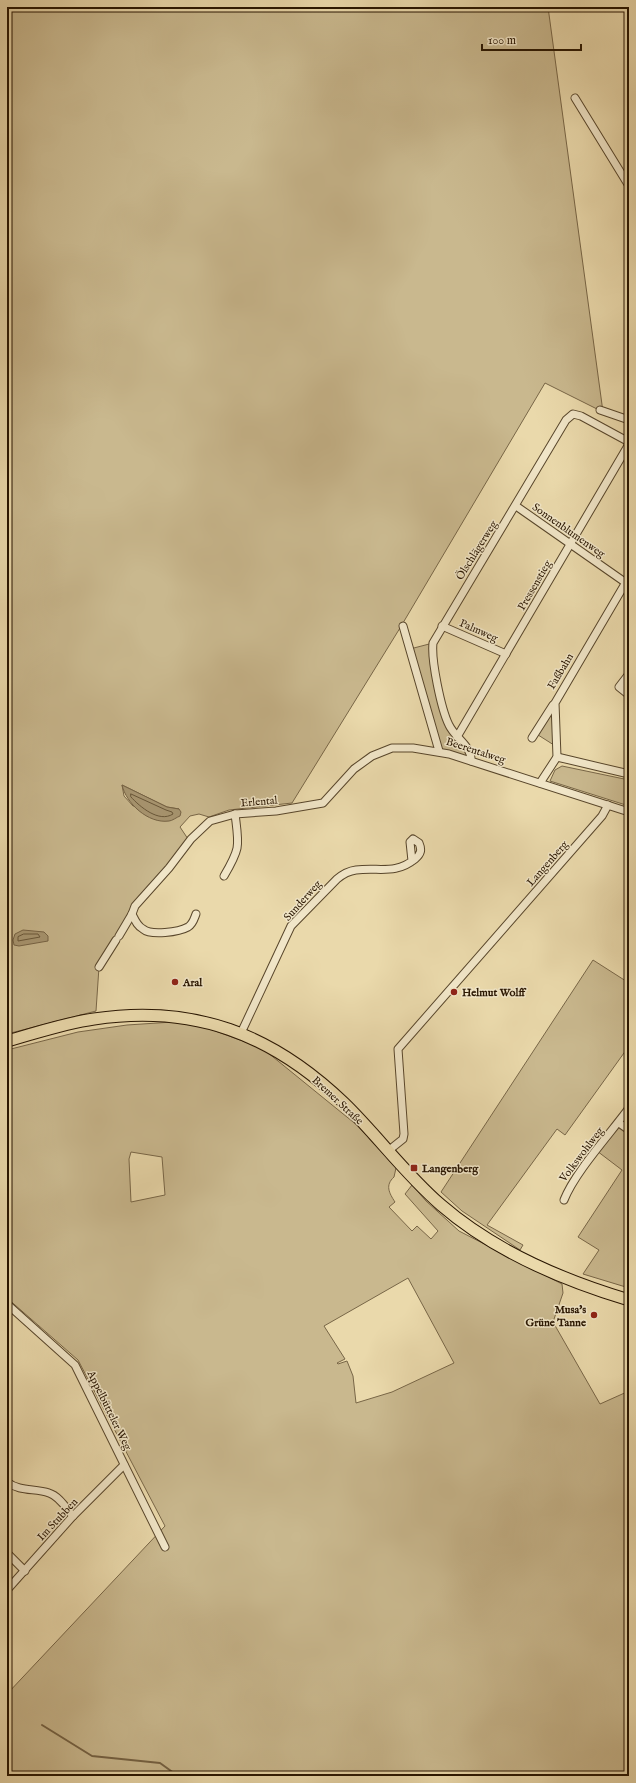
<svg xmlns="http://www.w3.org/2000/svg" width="636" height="1783" font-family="'IM FELL English',serif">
  <rect width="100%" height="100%" fill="#ead9ab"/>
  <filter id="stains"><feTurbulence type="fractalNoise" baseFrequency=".005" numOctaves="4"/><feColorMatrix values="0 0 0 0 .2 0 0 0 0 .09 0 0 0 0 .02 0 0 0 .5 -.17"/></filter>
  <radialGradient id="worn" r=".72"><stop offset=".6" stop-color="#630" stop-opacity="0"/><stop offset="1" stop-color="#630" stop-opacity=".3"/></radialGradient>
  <g fill="#c9b88e" stroke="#786647" fill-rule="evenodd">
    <path d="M7 7H548L603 412 545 383 400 628 292 803 229 810 209 817 199 814 190 816 180 827 188 839 129 920 99 967 96 1011 7 1034ZM122 785 167 807 179 809 133 806 124 796Z"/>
    <polygon points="433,643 432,649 448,723 470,750 465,756 439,751 410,649"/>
    <polygon points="548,713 555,719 557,747 535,733"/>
    <polygon points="562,766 629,780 629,806 550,781 555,770"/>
    <polygon points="593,960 629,983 629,1046 565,1135 557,1129 487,1225 523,1245 520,1250 462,1211 441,1192"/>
    <path d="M188 1021 262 1048 358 1126 396 1168 394 1177C385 1185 389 1193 395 1202L389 1207 412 1231 417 1226 431 1239 438 1231 405 1194 412 1185 426 1201 459 1231 562 1284 563 1293 553 1322 600 1404 629 1391V1776H7V1694L165 1526 78 1360 7 1298V1050L78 1032 127 1025ZM131 1152 162 1157 165 1195 131 1202 129 1159ZM408 1278 454 1363 392 1392 356 1403 353 1376 347 1361 338 1364 337 1363 345 1359 324 1326Z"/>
    <polygon points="619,1123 629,1130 629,1288 583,1274 599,1250 578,1237 622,1170 597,1151"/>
  </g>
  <g fill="#a89671" stroke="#756244">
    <path d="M122 785 167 807 179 809 181 812 180 816C177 817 172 821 169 821 148 824 126 803 122 785Z"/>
    <polygon points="23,930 44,932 48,936 48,941 19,946 14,945 13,940 15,934"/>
  </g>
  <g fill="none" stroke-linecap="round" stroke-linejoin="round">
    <g stroke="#685638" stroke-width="1">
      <path d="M131 794 166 810 172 812 173 814C159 823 140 807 131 797Z"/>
      <polygon points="24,934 38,934 40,937 18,941 18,937"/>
    </g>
    <polyline stroke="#756244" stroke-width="2" points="42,1725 92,1756 160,1763 178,1776"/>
    <g stroke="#58462b" stroke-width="9">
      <g id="street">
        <polyline points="575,98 629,186"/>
        <polyline points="600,410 629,420"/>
        <polyline points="516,506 629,585"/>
        <polyline points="403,626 439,751"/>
        <polyline points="442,626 506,654"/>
        <polyline points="629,674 619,687 629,695"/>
        <polyline points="457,737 629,444"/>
        <polyline points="532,738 553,705"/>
        <polyline points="557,757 629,774"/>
        <path d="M471 761C472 746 455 738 449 725 441 709 431 660 433 643L566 420 573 414 581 416 629 442"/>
        <polyline points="540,783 557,757 555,703 629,577"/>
        <path d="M224 876C241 847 239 846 235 814"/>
        <path d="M132 914C135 920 137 926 143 929 151 936 179 932 188 927 193 924 194 919 196 914"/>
        <polyline points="119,936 132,914 135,906 169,868 191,839 210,821 235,814 276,811 323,803 354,769 372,756 392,748 413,748 449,754 629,812"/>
        <polyline points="99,967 116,940"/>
        <path d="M241 1033 291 926 337 879C343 874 348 871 356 870 379 867 395 875 415 859 421 854 422 850 419 843L413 839 410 842 412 861"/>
        <polyline points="619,1123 629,1130"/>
        <polyline points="388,1151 403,1139 404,1134 398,1049 602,816 608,805"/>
        <path d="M564 1200C575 1172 610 1134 629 1108"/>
        <polyline points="7,1304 75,1365 165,1547"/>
        <path d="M7 1482C20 1492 35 1488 49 1493 59 1496 66 1508 73 1516"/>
        <polyline points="7,1553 25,1571"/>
        <polyline points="7,1590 73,1516 124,1465"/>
      </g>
    </g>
    <g stroke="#281500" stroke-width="13">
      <path id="primary" d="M7 1041C36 1033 65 1023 94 1019 194 1004 272 1034 344 1103 377 1135 405 1174 441 1205 494 1251 562 1280 629 1300"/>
    </g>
    <use href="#street" stroke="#f1e6c8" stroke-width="7"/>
    <use href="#primary" stroke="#ead9ab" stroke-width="11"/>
  </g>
  <g fill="#8f2418" stroke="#f1e6c8" stroke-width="1.5">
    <circle cx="175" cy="982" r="4"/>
    <circle cx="454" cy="992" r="4"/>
    <rect x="410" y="1164" width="8" height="8" rx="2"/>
    <circle cx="594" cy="1315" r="4"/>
  </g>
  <g text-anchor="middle" stroke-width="3" stroke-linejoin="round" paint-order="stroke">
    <g font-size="11" fill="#281500" stroke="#f1e6c8">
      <text transform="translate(569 530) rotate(35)" y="4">Sonnenblumenweg</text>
      <text transform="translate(476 550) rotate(-58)" y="4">Ölschlägerweg</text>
      <text transform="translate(534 585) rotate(-60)" y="4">Pressenstieg</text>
      <text transform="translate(479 630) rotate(24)" y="4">Palmweg</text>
      <text transform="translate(560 671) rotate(-59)" y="4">Faßbahn</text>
      <text transform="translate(476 750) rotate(18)" y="4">Beerentalweg</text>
      <text transform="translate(259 801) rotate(-5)" y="4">Erlental</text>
      <text transform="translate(547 863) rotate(-49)" y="4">Langenberg</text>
      <text transform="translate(302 900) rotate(-48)" y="4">Sunderweg</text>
      <text transform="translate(338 1100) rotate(43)" y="4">Bremer Straße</text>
      <text transform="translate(581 1154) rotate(-53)" y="4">Volkswohlweg</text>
      <text transform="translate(110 1410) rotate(64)" y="4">Appelbütteler Weg</text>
      <text transform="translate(57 1519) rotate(-47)" y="4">Im Stubben</text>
    </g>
    <g font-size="11" font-weight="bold" fill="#281500" stroke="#f1e6c8" text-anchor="start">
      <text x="183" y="986">Aral</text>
      <text x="462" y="996">Helmut Wolff</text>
      <text x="422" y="1172">Langenberg</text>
      <text x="586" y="1313" text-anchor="end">Musa's<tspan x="586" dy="13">Grüne Tanne</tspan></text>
    </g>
  </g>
  <rect width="636" height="1783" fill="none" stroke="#ead9ab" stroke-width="24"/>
  <rect x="8" y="8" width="620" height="1767" fill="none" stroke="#281500" stroke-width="2"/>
  <rect x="12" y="12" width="612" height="1759" fill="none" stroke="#281500"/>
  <path d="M482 44v6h99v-6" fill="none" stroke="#281500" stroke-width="2"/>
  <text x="488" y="44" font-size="12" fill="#281500" stroke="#f1e6c8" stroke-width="3" paint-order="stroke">100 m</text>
  <rect width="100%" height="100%" filter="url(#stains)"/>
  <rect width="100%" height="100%" fill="url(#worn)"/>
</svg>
